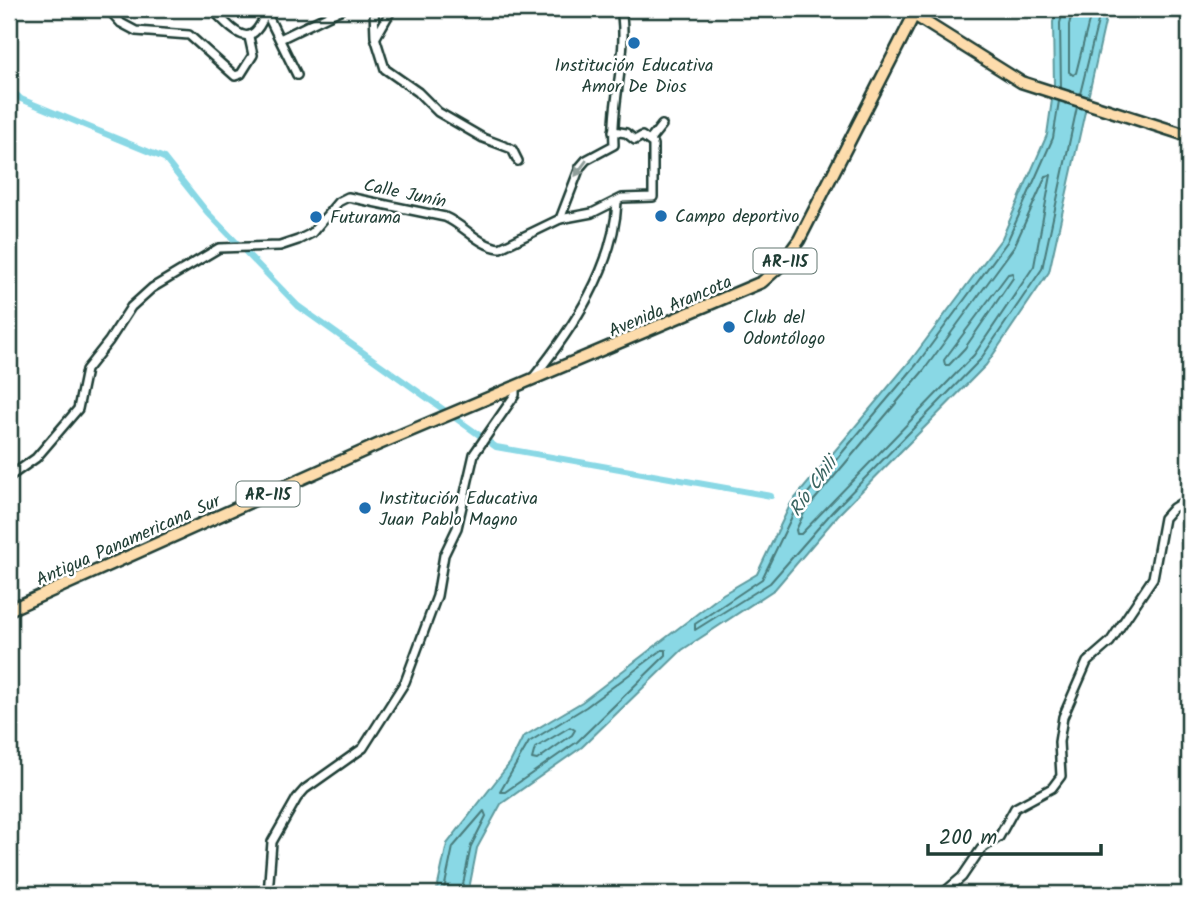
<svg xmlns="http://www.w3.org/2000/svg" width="1198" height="903" font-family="Kalam,sans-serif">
  <rect width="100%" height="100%" fill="#fff"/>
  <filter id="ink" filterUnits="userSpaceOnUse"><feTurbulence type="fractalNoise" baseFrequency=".0143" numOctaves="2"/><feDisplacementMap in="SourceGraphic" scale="14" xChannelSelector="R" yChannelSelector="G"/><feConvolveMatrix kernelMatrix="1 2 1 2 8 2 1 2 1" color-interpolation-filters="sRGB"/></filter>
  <g filter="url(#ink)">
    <polygon fill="#89d8e5" stroke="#5f9a9e" stroke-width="2" points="1058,9 1108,9 1049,272 986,365 838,515 775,589 682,650 582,747 501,804 477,848 468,894 436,894 447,844 510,763 523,737 582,702 723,594 757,574 791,503 911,360 1002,238 1047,135 1054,86 1053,22"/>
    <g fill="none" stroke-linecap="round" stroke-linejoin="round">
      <g stroke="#497b7b" stroke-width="2">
        <polyline points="1073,9 1069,25 1069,72 1073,75 1076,73 1092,9"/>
        <polyline points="1061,88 1060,23 1064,9"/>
        <polyline points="1080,94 1101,9"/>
        <polyline points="1059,101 1053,138 1007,242 917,364 797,506 762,579 695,624 695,630 770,583 833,511 980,360 1042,269 1077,107"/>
        <polygon points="1051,175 1034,266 974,355 801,534 797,534 796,530 805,511 924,370 1014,247 1046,176"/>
        <polygon points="1013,273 1013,278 965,348 949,365 945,365 944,360 1008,274"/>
        <polygon points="662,650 666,650 666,655 577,742 505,792 500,792 529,742 586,707"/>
        <polygon points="570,727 575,730 572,735 537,760 532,759 535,748"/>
        <polyline points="443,894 453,847 484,811 486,816 471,846 461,894"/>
      </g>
      <polyline stroke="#89d8e5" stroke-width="6" points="9,88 21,99 164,158 207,212 298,306 496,447 771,496"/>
      <g stroke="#1f3d34" stroke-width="12">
        <g id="minor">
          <polyline points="108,9 121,23 136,31 189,35 235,76 241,74 253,55 249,37"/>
          <path d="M212 9C236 33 252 54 267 9"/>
          <polyline points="374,9 375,37 385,69 418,92 438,112 483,138 512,149 518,161"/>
          <polyline points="266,12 297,75"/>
          <polyline points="376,37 392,9"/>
          <polyline points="280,39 342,9"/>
          <polyline points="650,140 662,125"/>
          <path d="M560 219 580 167 586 160 614 145C611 99 629 54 621 9"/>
          <path d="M533 378C573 328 614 267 617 202"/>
          <path d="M9 477 36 458 78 409 86 370 109 341 131 307 152 288 219 248 280 246 298 240 312 233 338 202 348 197 445 217C464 225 479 246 500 248L560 219 592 213 622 198 653 197V144L642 136 635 140 626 133 613 131"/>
          <polyline points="268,894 272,842 297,798 305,789 363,748 405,682 437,596 444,555 457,528 474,454 515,395 515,388"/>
          <polyline points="942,894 962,877 981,849 999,837 1015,808 1052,788 1061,776 1059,742 1063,717 1087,662 1110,642 1153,578 1164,518 1173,508 1189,498"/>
        </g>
      </g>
      <g stroke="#1f3d34" stroke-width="15">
        <g id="major">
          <polyline points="914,15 1021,82 1189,136"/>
          <polyline points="9,610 377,445 762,282 780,266 799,240 917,9"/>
        </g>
      </g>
      <use href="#minor" stroke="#fff" stroke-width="7"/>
      <use href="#major" stroke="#fddcac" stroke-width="10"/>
      <polyline stroke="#1f3d34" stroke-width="2" points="1186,894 1189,888"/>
    </g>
    <defs><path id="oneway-solid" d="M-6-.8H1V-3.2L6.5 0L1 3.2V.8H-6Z" transform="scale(1.75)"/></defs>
    <use fill="#8f9e9a" href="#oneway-solid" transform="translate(581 168) rotate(126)"/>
  </g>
  <g fill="#1f6fb2" stroke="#fff" stroke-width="2.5">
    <circle cx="634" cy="43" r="7"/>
    <circle cx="661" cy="216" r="7"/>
    <circle cx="316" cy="217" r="7"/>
    <circle cx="729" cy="327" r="7"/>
    <circle cx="365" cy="508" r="7"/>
  </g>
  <g text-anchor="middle" stroke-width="5" stroke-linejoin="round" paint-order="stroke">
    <g fill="#fff" stroke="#627771" stroke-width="2">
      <rect x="753.5" y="248.5" width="63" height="25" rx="5"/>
      <rect x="236.5" y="481.5" width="63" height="25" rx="5"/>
    </g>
    <g font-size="16" font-weight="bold" fill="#1f3d34">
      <text x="785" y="267">AR-115</text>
      <text x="268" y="500">AR-115</text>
    </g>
    <g font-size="18" fill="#1f3d34" stroke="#fff" text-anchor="start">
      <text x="634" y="71" text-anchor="middle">Institución Educativa<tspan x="634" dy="21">Amor De Dios</tspan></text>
      <text x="675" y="222">Campo deportivo</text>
      <text x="330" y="223">Futurama</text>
      <text x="743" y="323">Club del<tspan x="743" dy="21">Odontólogo</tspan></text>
      <text x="379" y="504">Institución Educativa<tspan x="379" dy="21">Juan Pablo Magno</tspan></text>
    </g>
    <g font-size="18" fill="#1f3d34" stroke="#fff">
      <text transform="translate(405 193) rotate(12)" y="6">Calle Junín</text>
      <text transform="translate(670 306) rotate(-23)" y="6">Avenida Arancota</text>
      <text transform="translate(128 540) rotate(-24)" y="6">Antigua Panamericana Sur</text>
    </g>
    <g font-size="19" font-style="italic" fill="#3a6460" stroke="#fff">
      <text transform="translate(812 486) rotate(-54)" y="7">Río Chili</text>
    </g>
  </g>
  <rect width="1198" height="903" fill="none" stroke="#fff" stroke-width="35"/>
  <rect x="18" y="18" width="1163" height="868" fill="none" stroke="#1f3d34" stroke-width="2.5" filter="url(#ink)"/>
  <path d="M928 844v10h173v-10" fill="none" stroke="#1f3d34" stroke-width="3.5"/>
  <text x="939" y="844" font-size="21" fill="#1f3d34" stroke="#ffffff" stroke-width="5" paint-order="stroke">200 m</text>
</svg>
